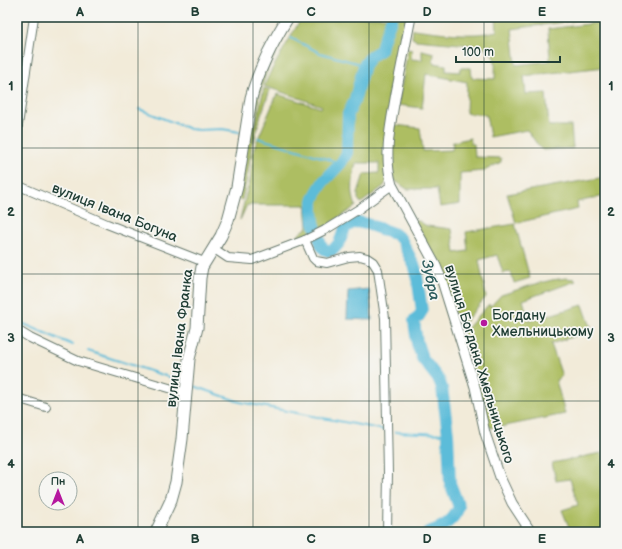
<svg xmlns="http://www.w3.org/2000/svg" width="622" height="549" font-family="'Balsamiq Sans',sans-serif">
  <rect width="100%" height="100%" fill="#f6f6f2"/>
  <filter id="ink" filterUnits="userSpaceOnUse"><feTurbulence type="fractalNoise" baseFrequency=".025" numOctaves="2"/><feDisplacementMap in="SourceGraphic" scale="8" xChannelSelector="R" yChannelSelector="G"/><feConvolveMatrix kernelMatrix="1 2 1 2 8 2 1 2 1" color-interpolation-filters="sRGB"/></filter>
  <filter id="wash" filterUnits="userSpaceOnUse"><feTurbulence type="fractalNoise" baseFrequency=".012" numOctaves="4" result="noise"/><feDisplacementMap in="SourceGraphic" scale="16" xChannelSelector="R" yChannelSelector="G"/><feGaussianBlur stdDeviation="0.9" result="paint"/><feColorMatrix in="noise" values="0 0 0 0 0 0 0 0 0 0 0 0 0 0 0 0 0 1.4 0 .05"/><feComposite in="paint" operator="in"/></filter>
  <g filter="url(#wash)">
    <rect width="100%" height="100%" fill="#f2ebd9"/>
    <g fill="#adbe62" stroke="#667e4b">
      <path d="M302 17H407L387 180 384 186 361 203 358 199V193L364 174 379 173V163H356C353 178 350 192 356 206L315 234 294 240 300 233 308 227 306 205H247L240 220 246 194 250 182 254 148 277 94 321 108 322 106 264 86 271 71Z"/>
      <path d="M496 17H601L512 29 516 65 550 61 548 29 605 22V67L524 76 526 94 546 93 549 126H571L573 148 543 150 540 148 527 130 490 137 486 115 466 113 467 82 426 74 422 108 398 105 408 49 412 50 411 59 422 60V50L434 53 433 63 446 65V71L460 72 461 68H471L472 78 495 79C495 62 498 55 482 46L416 40 412 38 413 29C441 32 469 38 497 31Z"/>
      <polygon points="280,35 284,38 268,68 259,95 248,172 242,200 238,199 255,95"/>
      <polygon points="264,88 270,90 259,121 254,142 254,132"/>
      <polygon points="395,125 420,128 423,151 452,150 453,142 470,138 471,144 474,144 475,157 501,158 501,162 484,171 460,173 460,204 440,207 437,189 407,189 394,180 392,172 392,138"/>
      <polygon points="605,177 605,196 577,202 578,209 516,223 507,194"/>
      <polygon points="417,220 427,226 452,229 455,253 468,251 466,232 515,224 530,278 514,283 511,272 503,273 497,255 479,260 486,297 463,324 460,325 415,222"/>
      <polygon points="566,278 574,279 576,281 523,300 529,321 583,305 592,330 551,344 562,376 556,380 565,414 495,428 488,427 463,338 464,332 489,304 490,307 501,295 532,285 552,280"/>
      <polygon points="601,453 605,458 605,532 571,532 562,510 578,505 570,479 556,481 552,463"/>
    </g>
    <polygon fill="#5bbcd9" stroke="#3d7c86" points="369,289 372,320 347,319 348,291"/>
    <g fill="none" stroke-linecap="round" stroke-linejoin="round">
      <g stroke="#5bbcd9" stroke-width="2">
        <polyline points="291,38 320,53 364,65"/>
        <polyline points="139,109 190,129 199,130 222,129 240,132"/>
        <polyline points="258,138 341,163"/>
        <polyline points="17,321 73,345"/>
        <polyline points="88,351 181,381"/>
        <polyline points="194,386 240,402 385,430"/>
        <polyline points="395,432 448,434"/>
      </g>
      <path stroke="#5bbcd9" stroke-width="12" d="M392 17 383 41 381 50 371 56 364 65 354 102 348 114 347 153 341 163 323 182 317 192 313 201V210L314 222 321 245 324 249 328 251 333 250 339 243 345 228 352 223 357 222 367 224 395 234 401 239 415 267 417 276 422 311 419 316 415 319 414 321 417 343 422 358 439 380 442 388 448 434 450 483 459 507C453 522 443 527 428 532"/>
    </g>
  </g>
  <g filter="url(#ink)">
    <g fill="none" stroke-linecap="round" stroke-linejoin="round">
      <g stroke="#697a6e" stroke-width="10">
        <g id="minor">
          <polyline points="17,132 34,17"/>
          <polyline points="17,185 107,224 204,262"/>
          <polyline points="305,240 313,258 316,261 327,263 349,257 360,256 367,258 373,262 378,270 385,318 388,473 387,532"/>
          <polyline points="213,248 228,258 252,260 305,240 325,230 359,209 392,185"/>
          <polyline points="17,330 30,338 78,361 186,393"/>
          <polyline points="17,398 46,407"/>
        </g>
      </g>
      <g stroke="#697a6e" stroke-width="11">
        <path id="tertiary" d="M411 17C406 42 401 68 396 93 391 123 383 155 392 185L436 266 441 278 475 387 485 433 500 477 512 503 531 532"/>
      </g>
      <g stroke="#697a6e" stroke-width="13">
        <path id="secondary" d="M156 532 171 500 176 482 182 439 189 359 197 328 200 278 202 267 221 236 228 220 237 187 251 98C259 68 272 43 288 17"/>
      </g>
      <use href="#minor" stroke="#fff" stroke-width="8"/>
      <use href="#tertiary" stroke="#fff" stroke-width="9"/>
      <use href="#secondary" stroke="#fff" stroke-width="11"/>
    </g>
  </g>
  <path fill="none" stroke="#1f3d34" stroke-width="1" stroke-opacity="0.55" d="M138 17V532M253 17V532M369 17V532M484 17V532M17 148H605M17 274H605M17 401H605"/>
  <circle fill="#b5179e" stroke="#f6f6f2" stroke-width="1.5" cx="484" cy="323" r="4"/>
  <g text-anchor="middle" stroke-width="3.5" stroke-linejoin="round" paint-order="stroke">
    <g font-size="14" fill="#1f3d34" stroke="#f6f6f2">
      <text transform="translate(115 212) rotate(22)" y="5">вулиця Івана Богуна</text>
      <text transform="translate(179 338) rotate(-83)" y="5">вулиця Івана Франка</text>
      <text transform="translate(480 364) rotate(73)" y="5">вулиця Богдана Хмельницького</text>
    </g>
    <g font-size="14" fill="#1f3d34" stroke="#f6f6f2" text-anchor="start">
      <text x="492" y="320">Богдану<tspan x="492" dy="16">Хмельницькому</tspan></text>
    </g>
    <g font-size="15" font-style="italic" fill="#2e5d5d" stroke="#f6f6f2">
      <text transform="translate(431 280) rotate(78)" y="5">Зубра</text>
    </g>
  </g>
  <rect width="622" height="549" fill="none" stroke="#f6f6f2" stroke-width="44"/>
  <g transform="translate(58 491)"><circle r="19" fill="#f6f6f2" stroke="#a0aca6"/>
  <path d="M0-3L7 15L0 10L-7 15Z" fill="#b5179e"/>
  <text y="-6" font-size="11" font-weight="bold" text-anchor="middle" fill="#1f3d34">Пн</text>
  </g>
  <path d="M456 56v6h104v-6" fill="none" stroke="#1f3d34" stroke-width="2"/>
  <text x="462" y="56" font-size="12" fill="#1f3d34" stroke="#f6f6f2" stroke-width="3" paint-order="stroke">100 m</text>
  <rect x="22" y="22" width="578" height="505" fill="none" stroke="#1f3d34" stroke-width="1.5"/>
  <g font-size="13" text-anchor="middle" font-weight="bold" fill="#1f3d34">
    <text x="80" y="16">A</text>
    <text x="195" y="16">B</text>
    <text x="311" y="16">C</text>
    <text x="427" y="16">D</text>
    <text x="542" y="16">E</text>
    <text x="11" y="90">1</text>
    <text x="611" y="90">1</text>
    <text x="11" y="216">2</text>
    <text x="611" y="216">2</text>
    <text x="11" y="342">3</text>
    <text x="611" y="342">3</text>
    <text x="11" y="468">4</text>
    <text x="611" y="468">4</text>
    <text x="80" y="543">A</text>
    <text x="195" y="543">B</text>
    <text x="311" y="543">C</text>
    <text x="427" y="543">D</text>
    <text x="542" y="543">E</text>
  </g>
</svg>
